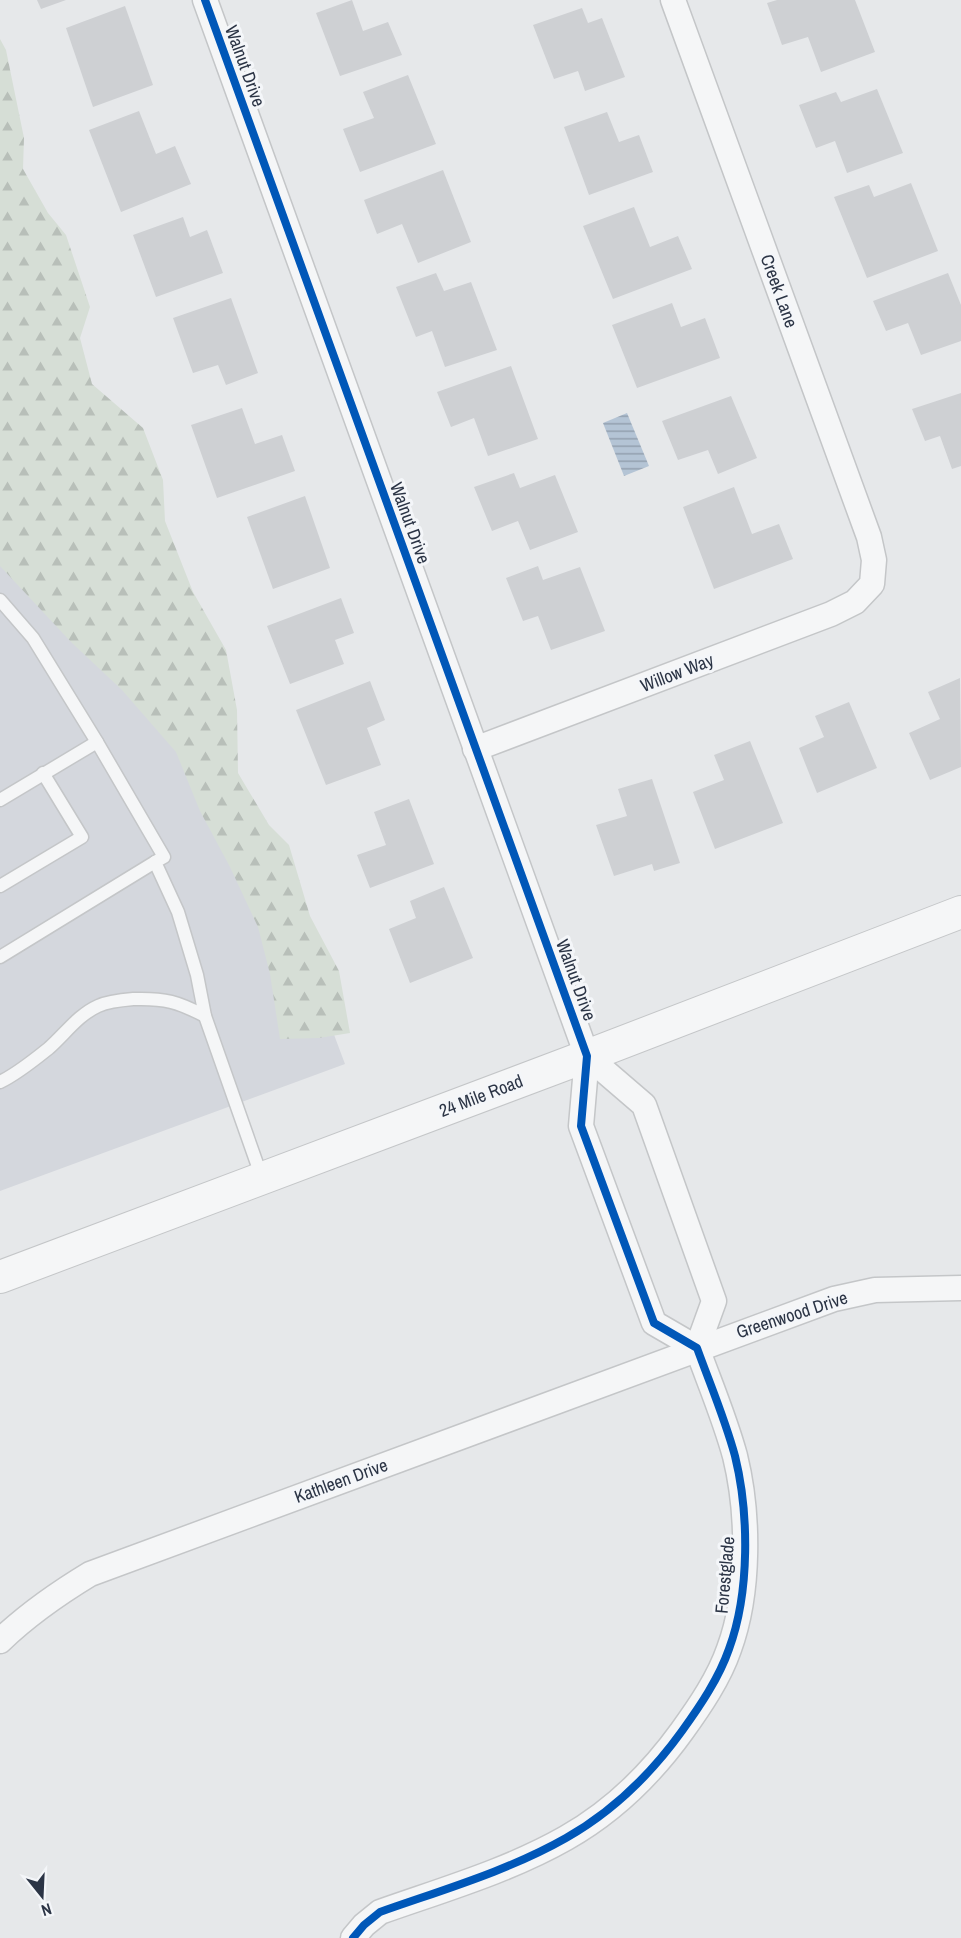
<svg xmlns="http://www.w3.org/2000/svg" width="961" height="1938" font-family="'Archivo Narrow',sans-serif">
  <defs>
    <pattern id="forest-firs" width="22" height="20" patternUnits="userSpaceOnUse" patternTransform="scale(1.5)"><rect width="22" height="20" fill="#d6ded6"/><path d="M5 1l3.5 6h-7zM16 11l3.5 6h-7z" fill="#b8bfb9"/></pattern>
    <pattern id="water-rules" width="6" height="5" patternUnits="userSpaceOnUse" patternTransform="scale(1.5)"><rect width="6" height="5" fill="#b4c4d5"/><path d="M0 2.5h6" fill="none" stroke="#93a0af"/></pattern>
  </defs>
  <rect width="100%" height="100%" fill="#e6e8ea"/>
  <polygon fill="#d4d7dd" points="46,264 345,1064 0,1191 0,281"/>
  <polygon fill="url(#forest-firs)" points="0,39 6,50 24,138 23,169 48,213 66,235 90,307 80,338 92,384 143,428 163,480 165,521 193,592 226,650 237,710 238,773 269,825 289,845 310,916 339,971 350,1033 319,1038 280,1039 270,974 258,927 230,867 200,811 176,752 122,690 71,642 0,566"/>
  <polygon fill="url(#water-rules)" points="627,413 649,466 624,476 603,423"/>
  <g fill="#ced0d3">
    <polygon points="37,0 66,0 41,9"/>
    <polygon points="352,0 363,31 388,22 402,55 340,76 316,13"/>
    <polygon points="777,0 855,0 875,52 821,72 808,37 782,45 767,3"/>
    <polygon points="125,6 153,85 93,107 66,28"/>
    <polygon points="582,8 588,23 602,18 625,77 585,91 578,71 554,79 533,25"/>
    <polygon points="408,75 436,144 360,172 343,129 374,118 363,92"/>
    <polygon points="877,89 903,153 847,173 835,141 816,148 799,105 836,92 841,102"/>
    <polygon points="139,111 156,154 175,146 191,184 121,212 89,130"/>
    <polygon points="607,112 619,142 639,135 653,172 589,195 564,127"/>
    <polygon points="443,170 471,242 418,263 402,224 377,234 364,200"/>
    <polygon points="911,183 938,251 867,278 834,197 869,185 874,197"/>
    <polygon points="634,207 650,247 678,236 692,269 613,299 583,226"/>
    <polygon points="183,217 190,237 207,230 223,273 156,297 133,235"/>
    <polygon points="436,273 444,291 471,282 497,350 445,367 432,331 416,337 396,287"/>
    <polygon points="948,273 961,305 961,341 921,355 908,323 886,331 873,301"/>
    <polygon points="231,298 258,373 226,385 218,365 193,373 173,318"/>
    <polygon points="672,303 681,327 705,318 720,358 637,388 612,325"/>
    <polygon points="511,366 538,439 488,456 474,418 451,427 437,392"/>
    <polygon points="961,393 961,466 952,469 940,436 925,441 912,409"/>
    <polygon points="731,396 757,458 718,474 708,450 678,460 662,421"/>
    <polygon points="242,408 255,444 282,435 295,471 217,498 191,425"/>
    <polygon points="514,473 520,488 555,475 578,532 530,550 518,521 492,531 474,487"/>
    <polygon points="734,487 752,534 779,524 793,559 714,589 683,507"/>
    <polygon points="305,496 330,568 273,589 247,517"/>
    <polygon points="538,566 543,580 580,567 605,631 551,650 538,616 523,621 506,578"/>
    <polygon points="341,598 354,633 335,640 344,664 290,684 267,626"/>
    <polygon points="960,678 961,767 930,780 909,733 940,719 928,692"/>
    <polygon points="370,681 385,720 367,728 381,765 326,785 296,710"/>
    <polygon points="849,702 877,768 817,793 799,748 824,737 815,716"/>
    <polygon points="750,741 783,823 715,849 693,792 724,780 714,755"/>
    <polygon points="652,779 680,863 654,871 652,864 614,876 596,825 627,816 618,789"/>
    <polygon points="409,799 434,864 370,888 357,855 386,845 374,812"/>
    <polygon points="444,887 473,958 410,983 389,929 416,918 410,901"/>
  </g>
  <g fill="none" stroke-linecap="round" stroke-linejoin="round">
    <g stroke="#c4c6c8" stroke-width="15">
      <g id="service">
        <polyline points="0,600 33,638 97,742 164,857 155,862 178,912 197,975 205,1016 262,1178"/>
        <polyline points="0,800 97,742"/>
        <polyline points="0,886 82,837 43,773"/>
        <polyline points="0,957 155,862"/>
        <path d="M0 1082C17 1074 34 1060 49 1048 65 1034 78 1015 98 1006 109 1001 122 1000 134 999 165 998 178 1002 205 1016"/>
      </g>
    </g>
    <g stroke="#c4c6c8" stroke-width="27">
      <g id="minor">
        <path d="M205 0 587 1056 581 1126 654 1323 697 1348C710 1384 725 1419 735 1456 749 1513 750 1592 729 1649 719 1678 700 1706 682 1731 651 1774 612 1812 566 1838 508 1871 442 1890 380 1912L364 1925 353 1938"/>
        <polyline points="475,749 831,614 855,602 872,584 874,560 869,537 673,0"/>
        <polyline points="587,1056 644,1105 714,1301 697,1348"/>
        <path d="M0 1641C28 1614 57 1594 90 1574L834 1299 875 1290 961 1288"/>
      </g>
    </g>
    <g stroke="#c4c6c8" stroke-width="34">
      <polyline id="tertiary" points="0,1277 587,1056 961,912"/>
    </g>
    <use href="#service" stroke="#f5f6f7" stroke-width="12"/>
    <use href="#minor" stroke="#f5f6f7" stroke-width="24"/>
    <use href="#tertiary" stroke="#f5f6f7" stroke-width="32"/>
    <g stroke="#f4f6f9" stroke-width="11">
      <path id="cycleway" d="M205 0 587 1056 581 1126 654 1323 697 1348C710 1384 725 1419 735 1456 749 1513 750 1592 729 1649 719 1678 700 1706 682 1731 651 1774 612 1812 566 1838 508 1871 442 1890 380 1912L364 1925 353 1938"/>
    </g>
    <use href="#cycleway" stroke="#0057b8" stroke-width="8"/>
  </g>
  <g text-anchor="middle" stroke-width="6" stroke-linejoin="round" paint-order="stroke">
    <g font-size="18" fill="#2b3445" stroke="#f4f6f9">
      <text transform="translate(245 66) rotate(70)" y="6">Walnut Drive</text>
      <text transform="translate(779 291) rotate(70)" y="6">Creek Lane</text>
      <text transform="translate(410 523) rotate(70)" y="6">Walnut Drive</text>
      <text transform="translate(677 673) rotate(-21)" y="6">Willow Way</text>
      <text transform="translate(576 980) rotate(70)" y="6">Walnut Drive</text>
      <text transform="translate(481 1096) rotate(-21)" y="6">24 Mile Road</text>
      <text transform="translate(792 1315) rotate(-18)" y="6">Greenwood Drive</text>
      <text transform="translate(341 1481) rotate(-20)" y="6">Kathleen Drive</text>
      <text transform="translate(725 1575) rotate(-85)" y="6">Forestglade</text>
    </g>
  </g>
  <g transform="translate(42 1896) rotate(162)" stroke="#f4f6f9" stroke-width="4.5" paint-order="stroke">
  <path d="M0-4.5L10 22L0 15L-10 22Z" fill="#2b3445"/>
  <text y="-9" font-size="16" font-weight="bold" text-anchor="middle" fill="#2b3445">N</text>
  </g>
</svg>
